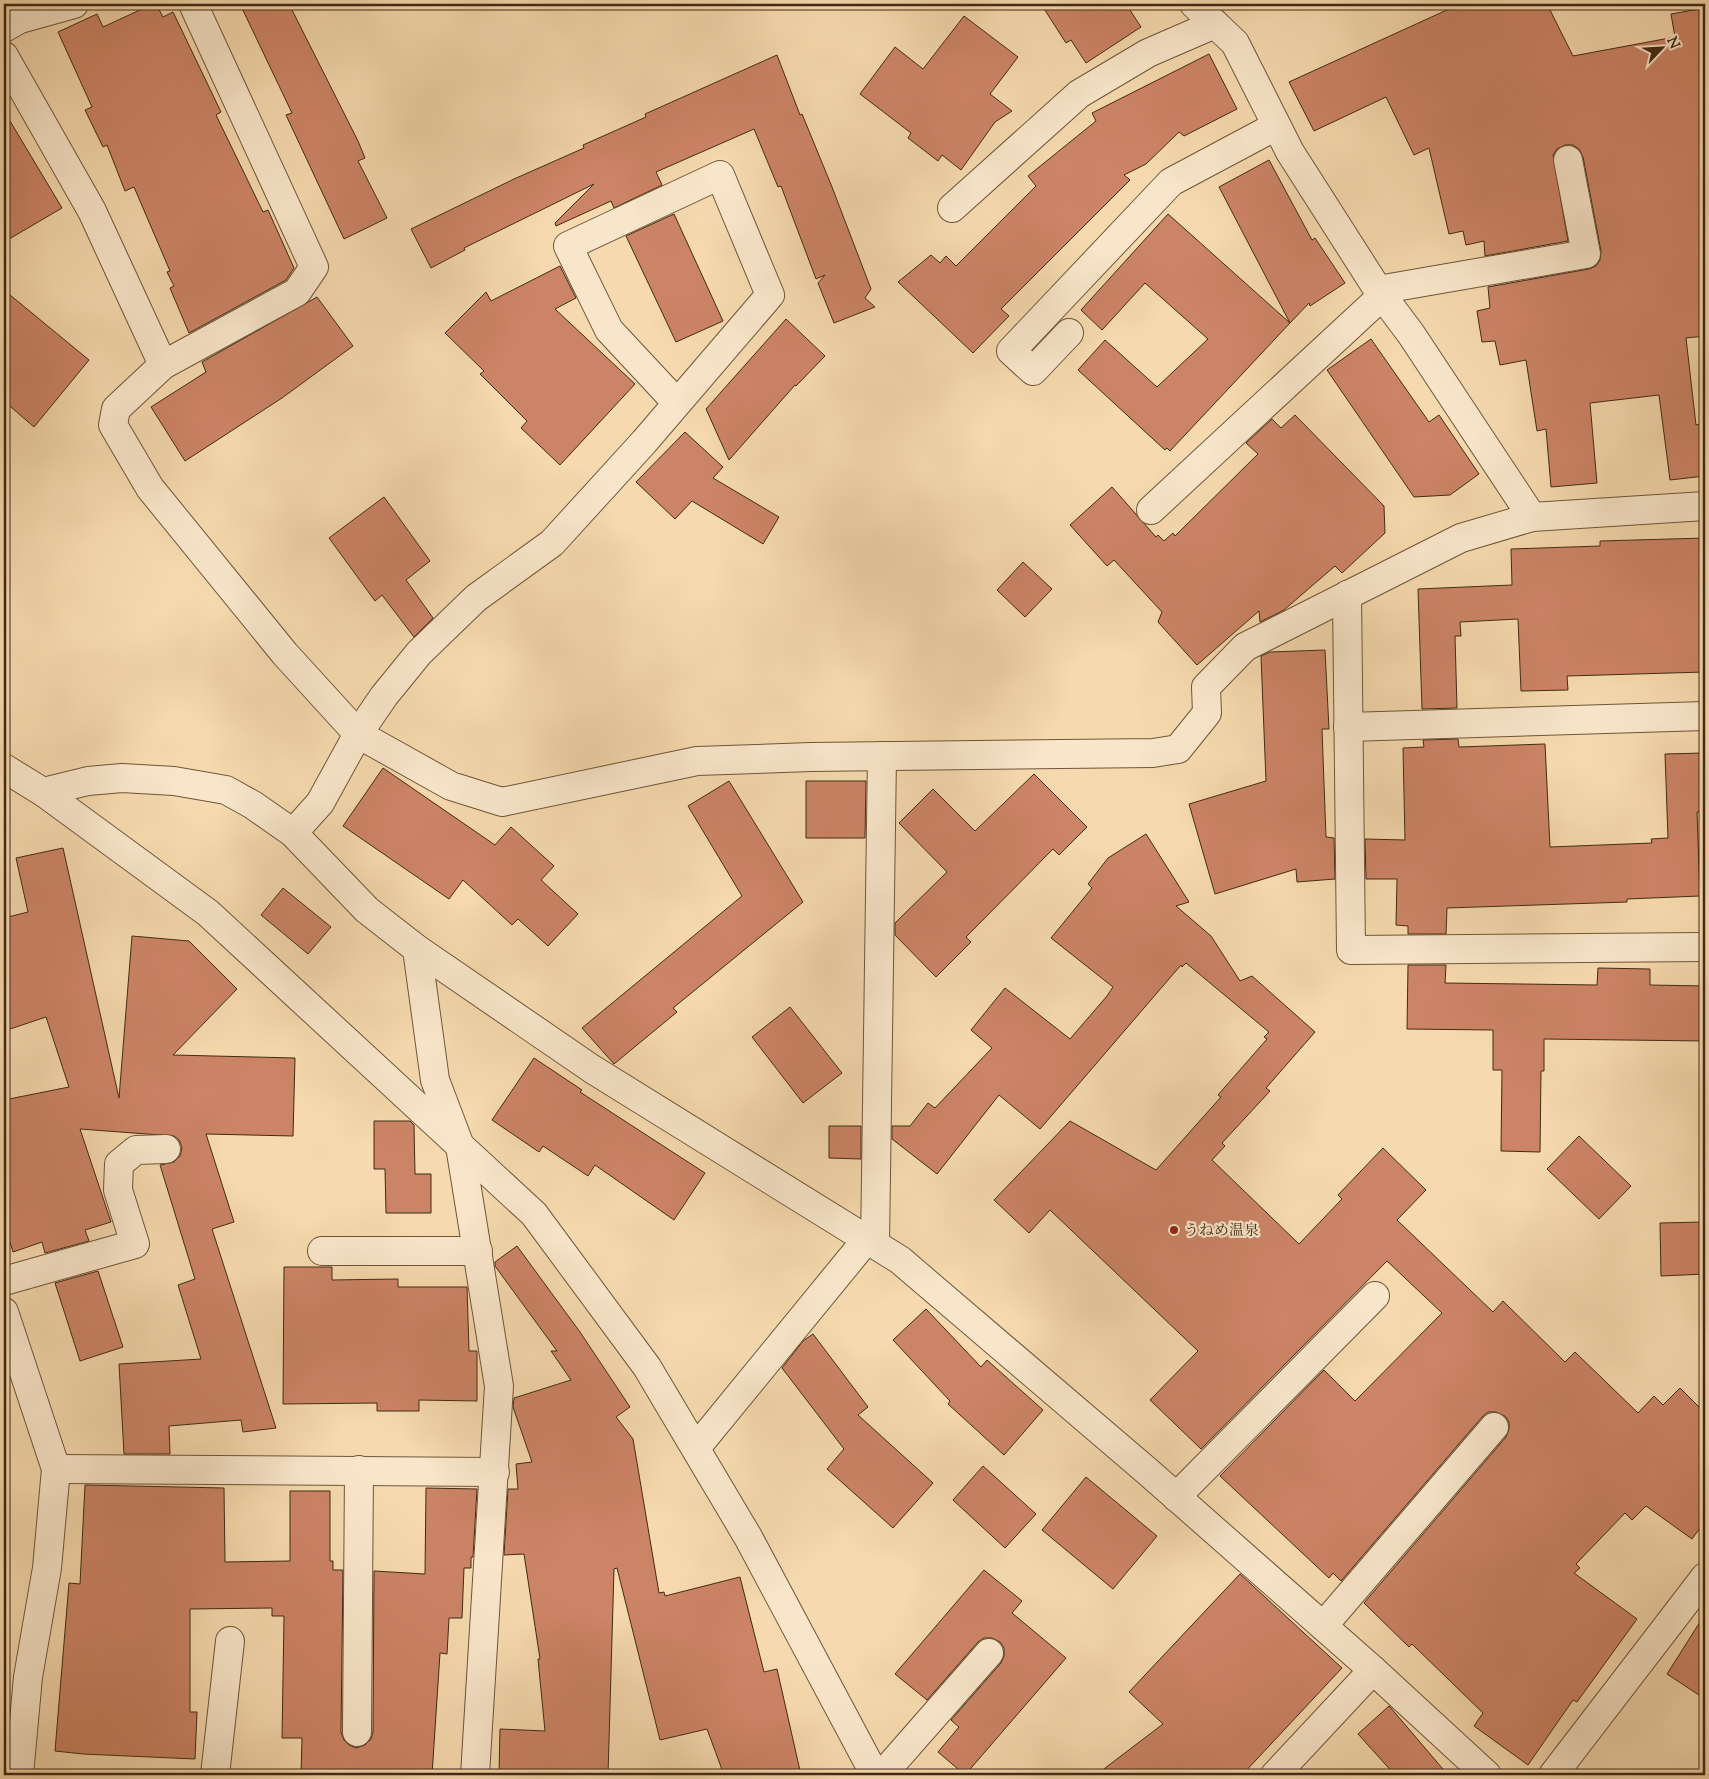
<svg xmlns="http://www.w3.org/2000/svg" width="1709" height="1779" font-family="'Sorts Mill Goudy','Noto Serif JP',serif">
  <rect width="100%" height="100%" fill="#f6d9ae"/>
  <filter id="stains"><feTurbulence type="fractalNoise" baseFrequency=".004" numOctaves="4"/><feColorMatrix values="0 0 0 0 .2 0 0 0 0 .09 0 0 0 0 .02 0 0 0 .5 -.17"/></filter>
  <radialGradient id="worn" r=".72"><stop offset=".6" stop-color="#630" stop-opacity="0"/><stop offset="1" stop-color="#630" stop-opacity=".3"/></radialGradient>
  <g fill="#cc8466" stroke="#412a14">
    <polygon points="153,4 156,4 163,17 173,12 221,112 216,115 263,212 268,210 294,268 286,280 189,333 170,288 174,286 167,272 170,271 134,187 125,191 107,145 103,147 85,110 92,107 58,32 97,14 103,27"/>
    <polygon points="240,4 289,4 358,141 365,158 358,161 387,218 344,239 286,115 292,113"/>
    <polygon points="1041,4 1126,4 1141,27 1086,63 1071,40 1066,43"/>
    <polygon points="1460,4 1547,4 1573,56 1675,37 1671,14 1705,8 1705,336 1686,338 1696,425 1705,423 1705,476 1670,480 1659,395 1590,403 1597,483 1551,487 1546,429 1537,431 1526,360 1500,365 1495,341 1482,342 1477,311 1490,308 1488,287 1589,269 1596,266 1600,260 1601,251 1583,157 1579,149 1573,145 1565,145 1557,149 1553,155 1568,241 1485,256 1484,241 1466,245 1463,231 1449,234 1429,148 1414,155 1386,97 1314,131 1289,82"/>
    <polygon points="964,16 1018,57 990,94 1012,111 995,122 961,170 942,155 938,161 908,138 911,133 860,94 895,47 923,69"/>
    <polygon points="1209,54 1237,109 1184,136 1179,132 1146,164 1124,175 1130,180 1001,309 1009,316 973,353 898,282 931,255 940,263 946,256 956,266 1036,186 1028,176 1096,121 1092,113"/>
    <polygon points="777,55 800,115 802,114 832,187 871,289 865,298 875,307 834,323 818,283 825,275 816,279 781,186 778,187 754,129 656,172 662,185 614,208 611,201 556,226 555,223 594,184 464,248 465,250 431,268 411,229 514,179 584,148 583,145 646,117 645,114"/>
    <polygon points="4,111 62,208 4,242"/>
    <polygon points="1269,160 1312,240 1315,238 1345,283 1310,306 1309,303 1290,323 1219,187"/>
    <polygon points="674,214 723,321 676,342 626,236"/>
    <polygon points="1168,214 1290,323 1170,451 1167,448 1165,450 1078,370 1105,340 1157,387 1208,339 1145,283 1102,330 1081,310"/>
    <polygon points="560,266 576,298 555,309 635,384 560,465 521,428 527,421 480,374 484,371 445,333 486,292 491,301"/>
    <polygon points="4,290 89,360 34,427 4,401"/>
    <polygon points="317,297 353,346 282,398 185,461 151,407 206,372 202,362"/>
    <polygon points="786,319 825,356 796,386 795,385 729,460 706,409"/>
    <polygon points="1371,339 1429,422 1439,415 1479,474 1450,495 1414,497 1327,370"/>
    <polygon points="1295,415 1384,506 1385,533 1342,573 1335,566 1284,610 1260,622 1259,611 1197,665 1158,622 1162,612 1114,560 1107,566 1070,525 1112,487 1156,537 1158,535 1164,541 1173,533 1175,536 1258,454 1246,443 1272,419 1281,428"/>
    <polygon points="685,432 723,467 713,478 779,517 763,544 692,501 675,519 636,482"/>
    <polygon points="384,497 430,561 406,580 433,618 414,637 382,595 375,601 329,538"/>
    <polygon points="1705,538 1705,672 1567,676 1568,690 1521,691 1518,619 1460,622 1461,636 1455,636 1457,708 1422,709 1418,589 1512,585 1511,549 1600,546 1600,541"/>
    <polygon points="1023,562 1052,589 1025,617 997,590"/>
    <polygon points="1325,650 1329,729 1322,729 1326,837 1334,838 1335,879 1297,882 1296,869 1215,894 1189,804 1266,781 1261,656 1270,652"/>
    <polygon points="1458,739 1459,747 1545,744 1550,847 1652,843 1651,839 1668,838 1665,754 1703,753 1705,812 1697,812 1700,896 1627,899 1627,902 1447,908 1446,934 1408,934 1408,926 1396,925 1397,879 1366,879 1365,839 1405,840 1403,748 1424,747 1423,740"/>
    <polygon points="383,768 495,845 511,827 554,866 541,880 578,914 548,946 518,919 512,925 463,880 449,899 343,826"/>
    <polygon points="1034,774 1087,827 1059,855 1053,849 966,937 971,942 936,977 895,935 895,923 947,872 899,823 933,789 975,831"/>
    <polygon points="729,781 803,902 673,1008 677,1012 614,1064 582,1028 742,896 688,806"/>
    <polygon points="806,781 866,781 865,838 806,838"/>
    <polygon points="1146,834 1189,902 1176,906 1211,936 1240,981 1252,976 1315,1032 1266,1088 1270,1091 1222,1143 1225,1146 1212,1160 1299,1244 1342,1199 1338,1195 1383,1148 1426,1190 1397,1220 1493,1312 1503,1301 1565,1362 1575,1352 1638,1413 1654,1396 1663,1405 1680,1388 1705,1413 1705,1521 1692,1539 1646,1506 1632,1520 1625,1513 1576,1564 1580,1568 1574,1573 1637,1619 1577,1702 1573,1700 1528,1765 1474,1726 1483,1713 1412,1644 1409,1647 1364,1603 1506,1437 1509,1429 1509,1422 1505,1416 1496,1412 1488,1412 1482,1417 1341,1581 1333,1573 1329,1578 1220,1476 1324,1370 1355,1401 1442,1313 1387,1261 1201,1449 1150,1400 1198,1351 1050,1210 1029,1233 994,1200 1070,1121 1156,1170 1221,1097 1218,1095 1267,1039 1264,1037 1269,1032 1186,963 1182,967 1181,965 1040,1129 999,1095 937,1174 892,1139 892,1126 910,1126 928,1103 935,1108 992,1048 971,1030 1005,988 1070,1039 1107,996 1113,987 1051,938 1092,888 1088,884 1108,858"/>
    <polygon points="63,848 119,1098 132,936 189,941 237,989 173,1055 295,1058 293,1136 206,1134 234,1222 212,1229 276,1428 243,1432 241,1420 169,1426 170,1454 124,1454 119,1364 201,1359 178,1285 195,1279 160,1165 174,1162 180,1156 182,1148 179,1140 174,1136 80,1129 111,1222 85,1230 89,1241 45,1253 42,1242 13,1252 4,1223 4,1100 69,1087 46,1017 4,1031 4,918 28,912 16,858"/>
    <polygon points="283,888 331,927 308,954 261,915"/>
    <polygon points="1408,965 1446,965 1445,983 1597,985 1598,968 1650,969 1650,985 1705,986 1705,1041 1544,1039 1544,1071 1541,1071 1540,1152 1501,1151 1502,1070 1493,1070 1493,1030 1407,1029"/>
    <polygon points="790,1007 842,1073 803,1103 752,1037"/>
    <polygon points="534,1058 582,1090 580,1092 705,1173 674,1220 595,1165 588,1176 543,1146 539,1152 492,1120"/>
    <polygon points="374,1121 410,1121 414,1125 415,1174 431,1174 431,1213 386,1213 385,1169 374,1169"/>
    <polygon points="829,1126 861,1126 861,1159 829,1158"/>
    <polygon points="1579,1136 1631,1186 1599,1219 1547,1169"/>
    <polygon points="1705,1222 1705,1274 1661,1276 1660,1223"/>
    <polygon points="517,1246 580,1332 630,1407 616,1417 633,1439 659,1593 664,1592 665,1596 740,1577 764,1672 777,1669 801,1775 724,1775 707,1729 660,1740 617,1568 614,1569 608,1775 499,1775 500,1729 545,1731 538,1659 540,1659 524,1554 504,1555 508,1489 518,1489 516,1464 532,1462 513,1407 514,1398 571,1380 551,1351 557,1351 495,1266 495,1262"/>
    <polygon points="284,1267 332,1267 332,1280 398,1279 398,1287 467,1287 469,1351 477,1351 477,1401 419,1400 419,1411 377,1411 377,1403 283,1404"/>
    <polygon points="98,1271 123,1347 80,1361 55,1283"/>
    <polygon points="926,1309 981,1367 987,1360 1043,1410 1004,1455 948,1404 950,1401 893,1340"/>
    <polygon points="813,1334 868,1407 858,1415 933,1483 893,1528 827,1469 844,1449 782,1368 803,1341"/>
    <polygon points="983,1466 1036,1514 1005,1548 953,1500"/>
    <polygon points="1086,1477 1157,1536 1113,1589 1042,1530"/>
    <polygon points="85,1485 224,1488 225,1562 290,1561 290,1491 330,1491 330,1561 333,1561 333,1570 343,1570 341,1732 344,1740 349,1745 356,1748 365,1745 371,1739 373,1732 374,1571 425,1574 426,1488 477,1489 473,1557 471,1557 471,1568 464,1568 462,1618 449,1618 447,1654 440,1653 432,1775 301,1775 302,1738 282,1738 284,1616 272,1616 272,1608 190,1609 190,1712 197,1712 195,1759 83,1754 55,1751 69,1583 80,1584"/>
    <polygon points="984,1570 1022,1601 1012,1613 1066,1658 965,1775 938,1752 959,1727 951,1720 1001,1663 1004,1656 1004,1648 1000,1642 992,1638 984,1638 978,1642 927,1700 895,1674"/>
    <polygon points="1240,1574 1342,1668 1242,1775 1096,1775 1163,1724 1129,1692"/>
    <polygon points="1705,1614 1705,1699 1667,1674"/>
    <polygon points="1389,1706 1390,1707 1448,1775 1395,1775 1358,1734"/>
  </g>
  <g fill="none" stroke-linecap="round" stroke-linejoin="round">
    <g stroke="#6e563a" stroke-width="30">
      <g id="minor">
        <polyline points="1194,4 1235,43 1290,152 1378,290 1411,334 1532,517"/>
        <polyline points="4,28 20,19 74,4"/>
        <polyline points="4,56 92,211 163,365 116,409 113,425 150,488 285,654 358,734 451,786 502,802 697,761 811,757 1153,753 1178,749 1207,713 1206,687 1245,647 1461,538 1532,517 1705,506"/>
        <polyline points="952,208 1079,94 1148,53 1215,24"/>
        <polyline points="1378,290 1586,254 1568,160"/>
        <polyline points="1069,333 1033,371 1011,351 1171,182 1276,126"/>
        <polyline points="163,365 297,292 314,267 193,4"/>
        <polyline points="1151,510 1382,296"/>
        <polyline points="1347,595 1351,950 1705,947"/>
        <polyline points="1348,727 1705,716"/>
        <polyline points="43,792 88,781 122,778 174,781 226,790 253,805 293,833 367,910 417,949 592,1069 900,1260 1147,1471 1373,1670 1487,1775"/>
        <polyline points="293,833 320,803 358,734 384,696 419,653 476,598 552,543 644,442 770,295 720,175 568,246 609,330 677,403"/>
        <polyline points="417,949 435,1080 460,1146 499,1386 475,1775"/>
        <polyline points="875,1244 882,756"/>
        <polyline points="322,1251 478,1251"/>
        <polyline points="4,1281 135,1244 118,1190 119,1164 136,1150 166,1149"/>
        <polyline points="4,1312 56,1469 47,1568 28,1677 19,1775"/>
        <polyline points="696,1448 867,1239"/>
        <polyline points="56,1469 495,1472"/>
        <polyline points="1176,1497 1375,1296"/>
        <polyline points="1323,1626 1494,1427"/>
        <polyline points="357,1732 359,1470"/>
        <polyline points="215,1775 230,1641"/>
        <polyline points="882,1775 989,1653"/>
        <polyline points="1275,1775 1373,1670"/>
        <polyline points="1553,1775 1705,1577"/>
      </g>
    </g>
    <g stroke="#6e563a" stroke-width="30">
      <polyline id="tertiary" points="4,768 43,792 208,913 534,1214 647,1367 748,1537 875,1775"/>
    </g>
    <use href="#minor" stroke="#f9e6ca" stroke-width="28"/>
    <use href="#tertiary" stroke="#f9e6ca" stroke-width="28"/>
  </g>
  <circle fill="#8f2418" stroke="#f9e6ca" stroke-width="2" cx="1174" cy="1230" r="5"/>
  <g text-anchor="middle" stroke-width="4.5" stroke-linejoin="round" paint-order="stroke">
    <g font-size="15" fill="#412a14" stroke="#f9e6ca" text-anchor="start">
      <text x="1184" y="1235">うねめ温泉</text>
    </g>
  </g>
  <rect width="1709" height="1779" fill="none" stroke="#f6d9ae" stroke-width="20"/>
  <rect x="5" y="5" width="1699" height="1769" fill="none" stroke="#412a14" stroke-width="2.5"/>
  <rect x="10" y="10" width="1689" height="1759" fill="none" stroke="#412a14"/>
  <g transform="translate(1662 48) rotate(65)" stroke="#f9e6ca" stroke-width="4" paint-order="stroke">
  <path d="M0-4L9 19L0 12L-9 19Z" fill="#412a14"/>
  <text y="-8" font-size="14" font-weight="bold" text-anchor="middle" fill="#412a14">N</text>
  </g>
  <rect width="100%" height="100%" filter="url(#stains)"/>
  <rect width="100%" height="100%" fill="url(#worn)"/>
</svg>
